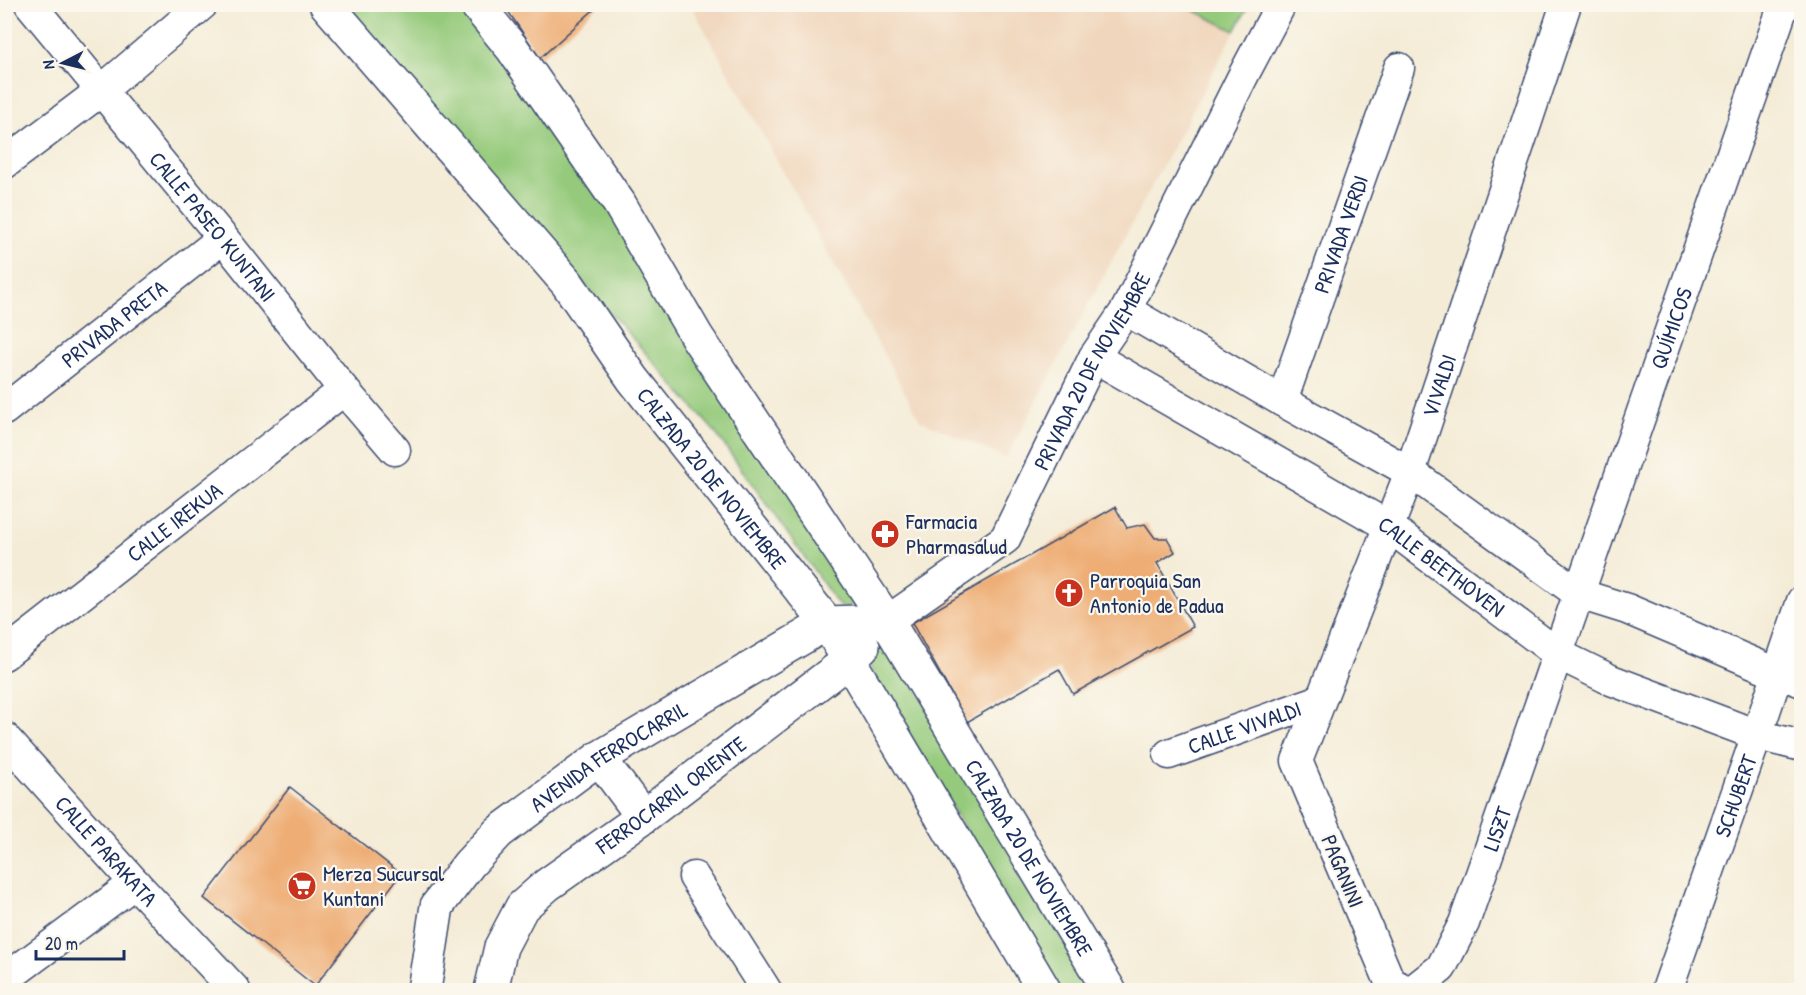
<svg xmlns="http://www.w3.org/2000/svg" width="1806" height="995" font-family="'Patrick Hand',sans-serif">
  <rect width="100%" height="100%" fill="#fbf7ec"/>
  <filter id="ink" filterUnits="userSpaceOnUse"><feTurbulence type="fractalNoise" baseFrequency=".0167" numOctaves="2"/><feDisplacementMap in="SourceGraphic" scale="12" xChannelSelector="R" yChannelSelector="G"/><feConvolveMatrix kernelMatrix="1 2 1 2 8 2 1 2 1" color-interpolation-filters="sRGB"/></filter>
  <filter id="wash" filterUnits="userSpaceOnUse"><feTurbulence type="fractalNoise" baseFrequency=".008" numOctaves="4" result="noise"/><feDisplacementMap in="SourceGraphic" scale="24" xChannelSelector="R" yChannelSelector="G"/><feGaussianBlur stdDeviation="1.35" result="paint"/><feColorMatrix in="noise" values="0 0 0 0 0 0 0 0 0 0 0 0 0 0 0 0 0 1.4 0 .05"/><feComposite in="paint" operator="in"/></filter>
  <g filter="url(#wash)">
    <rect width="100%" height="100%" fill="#f4ecd7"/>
    <polygon fill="#f0d6bc" points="691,5 1183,5 1235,31 1006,458 920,420"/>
    <g fill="#95ca7c" stroke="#587c6d" stroke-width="1.5">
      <polygon points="344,5 461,5 533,89 858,589 854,606 840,607 715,432 627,332 521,213"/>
      <polygon points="1183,5 1249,4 1249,5 1235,31"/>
      <polygon points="877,647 894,650 1092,990 1059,990 868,664"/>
    </g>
    <g id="blocks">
      <g fill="#eead74">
        <polygon points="503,4 600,4 540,58"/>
        <polygon points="1115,507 1127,528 1145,524 1155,538 1167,538 1175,552 1157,563 1193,627 1073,694 1059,669 967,722 912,623"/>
        <polygon points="290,787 401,874 315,986 204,898"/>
      </g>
    </g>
  </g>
  <g filter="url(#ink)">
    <use href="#blocks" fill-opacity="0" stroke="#3c4b70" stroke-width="1.5"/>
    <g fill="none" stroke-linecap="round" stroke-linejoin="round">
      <g stroke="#3c4b70" stroke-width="33">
        <g id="street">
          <path id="s1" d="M30 4 223 238 344 390 395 450"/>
          <polyline points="4,164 102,90 203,4"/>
          <polyline points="1126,310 1282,401 1410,472 1579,594 1627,609 1777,673 1802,682"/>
          <path id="s2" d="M1094 357 1388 526 1558 654 1611 680 1757 735 1802 746"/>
          <path id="s3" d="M1282 401 1399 68"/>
          <path id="s4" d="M4 410 223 238"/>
          <path id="s5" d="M887 621 1005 539 1094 357 1126 310 1244 74 1281 4"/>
          <path id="s6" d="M4 655 344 390"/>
          <path id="s7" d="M4 737 135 883 235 990"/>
          <path id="s8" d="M1169 754 1320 700"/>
          <polyline points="694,877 766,990"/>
          <polyline points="4,980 135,883"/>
          <path id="s9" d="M1405 990 1390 982 1297 761 1410 472 1566 4"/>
          <path id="s10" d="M1413 990 1441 968 1464 923 1784 4"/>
          <path id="s11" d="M1667 990 1757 735 1802 601"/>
        </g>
      </g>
      <g stroke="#3c4b70" stroke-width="36">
        <g id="secondary">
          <path id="s12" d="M326 4 567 283 633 379 827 623 1044 990"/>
          <path id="s13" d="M476 4 512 48 619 203 697 337 887 621 1109 990"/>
          <polyline points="599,758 643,817"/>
          <path id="s14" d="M424 990 437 906 469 864 499 832 599 758 827 623 887 621"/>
          <path id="s15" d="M491 990 501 947 522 907 547 885 643 817 849 660 863 646"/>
        </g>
      </g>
      <use href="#street" stroke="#fff" stroke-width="30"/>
      <use href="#secondary" stroke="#fff" stroke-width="33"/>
    </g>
  </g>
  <defs>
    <g id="pharmacy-disc" transform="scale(1.5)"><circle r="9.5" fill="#c8321e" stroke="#fbf7ec"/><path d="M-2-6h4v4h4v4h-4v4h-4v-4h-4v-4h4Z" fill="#fff"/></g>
    <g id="church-disc" transform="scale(1.5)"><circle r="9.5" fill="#c8321e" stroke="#fbf7ec"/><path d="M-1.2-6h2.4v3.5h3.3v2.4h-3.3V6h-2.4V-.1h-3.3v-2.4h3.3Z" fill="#fff"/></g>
    <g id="supermarket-disc" transform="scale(1.5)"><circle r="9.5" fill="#c8321e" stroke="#fbf7ec"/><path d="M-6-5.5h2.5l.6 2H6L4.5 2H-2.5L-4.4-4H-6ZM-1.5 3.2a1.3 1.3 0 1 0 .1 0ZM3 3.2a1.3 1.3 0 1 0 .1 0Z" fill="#fff"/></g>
  </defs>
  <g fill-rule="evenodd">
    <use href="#pharmacy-disc" x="885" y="534"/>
    <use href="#church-disc" x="1069" y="593"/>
    <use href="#supermarket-disc" x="302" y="886"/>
  </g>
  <g text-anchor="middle" stroke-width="4.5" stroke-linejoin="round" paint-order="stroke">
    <g font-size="22" fill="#1b2f5e" stroke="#fbf7ec">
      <text dy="8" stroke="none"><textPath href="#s1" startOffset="288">CALLE PASEO KUNTANI</textPath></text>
      <text dy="8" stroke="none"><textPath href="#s3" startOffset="177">PRIVADA VERDI</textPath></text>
      <text dy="8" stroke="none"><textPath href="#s4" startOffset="140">PRIVADA PRETA</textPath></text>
      <text dy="8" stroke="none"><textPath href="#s10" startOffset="716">QUÍMICOS</textPath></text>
      <text dy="8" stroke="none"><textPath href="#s5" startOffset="333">PRIVADA 20 DE NOVIEMBRE</textPath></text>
      <text dy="8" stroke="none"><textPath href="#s9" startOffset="658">VIVALDI</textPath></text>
      <text dy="8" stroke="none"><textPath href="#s12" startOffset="612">CALZADA 20 DE NOVIEMBRE</textPath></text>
      <text dy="8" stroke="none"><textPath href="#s6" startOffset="216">CALLE IREKUA</textPath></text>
      <text dy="8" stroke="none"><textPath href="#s2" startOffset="406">CALLE BEETHOVEN</textPath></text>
      <text dy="8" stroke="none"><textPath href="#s8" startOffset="80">CALLE VIVALDI</textPath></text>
      <text dy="8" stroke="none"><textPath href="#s14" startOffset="315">AVENIDA FERROCARRIL</textPath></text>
      <text dy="8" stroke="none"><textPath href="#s15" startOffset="276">FERROCARRIL ORIENTE</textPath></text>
      <text dy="8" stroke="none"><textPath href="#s11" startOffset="206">SCHUBERT</textPath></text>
      <text dy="8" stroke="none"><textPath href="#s10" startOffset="186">LISZT</textPath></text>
      <text dy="8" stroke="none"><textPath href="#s7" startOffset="153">CALLE PARAKATA</textPath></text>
      <text dy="8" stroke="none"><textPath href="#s13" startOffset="1018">CALZADA 20 DE NOVIEMBRE</textPath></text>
      <text transform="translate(1343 871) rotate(67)" y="8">PAGANINI</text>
    </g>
    <g font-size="22" fill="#1b2f5e" stroke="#fbf7ec" text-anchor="start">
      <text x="906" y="529">Farmacia<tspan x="906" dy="25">Pharmasalud</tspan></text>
      <text x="1090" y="588">Parroquia San<tspan x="1090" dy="25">Antonio de Padua</tspan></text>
      <text x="323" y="881">Merza Sucursal<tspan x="323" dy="25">Kuntani</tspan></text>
    </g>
  </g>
  <rect width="1806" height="995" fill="none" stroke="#fbf7ec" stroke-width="24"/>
  <g transform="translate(63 63) rotate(263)" stroke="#fbf7ec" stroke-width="4.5" paint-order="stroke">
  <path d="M0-4.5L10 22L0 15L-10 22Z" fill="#1b2f5e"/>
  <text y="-9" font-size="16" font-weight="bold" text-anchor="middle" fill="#1b2f5e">N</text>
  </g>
  <path d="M36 950v9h88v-9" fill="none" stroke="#1b2f5e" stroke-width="3"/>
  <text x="45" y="950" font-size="18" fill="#1b2f5e" stroke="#fbf7ec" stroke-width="4.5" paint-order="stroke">20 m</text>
</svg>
